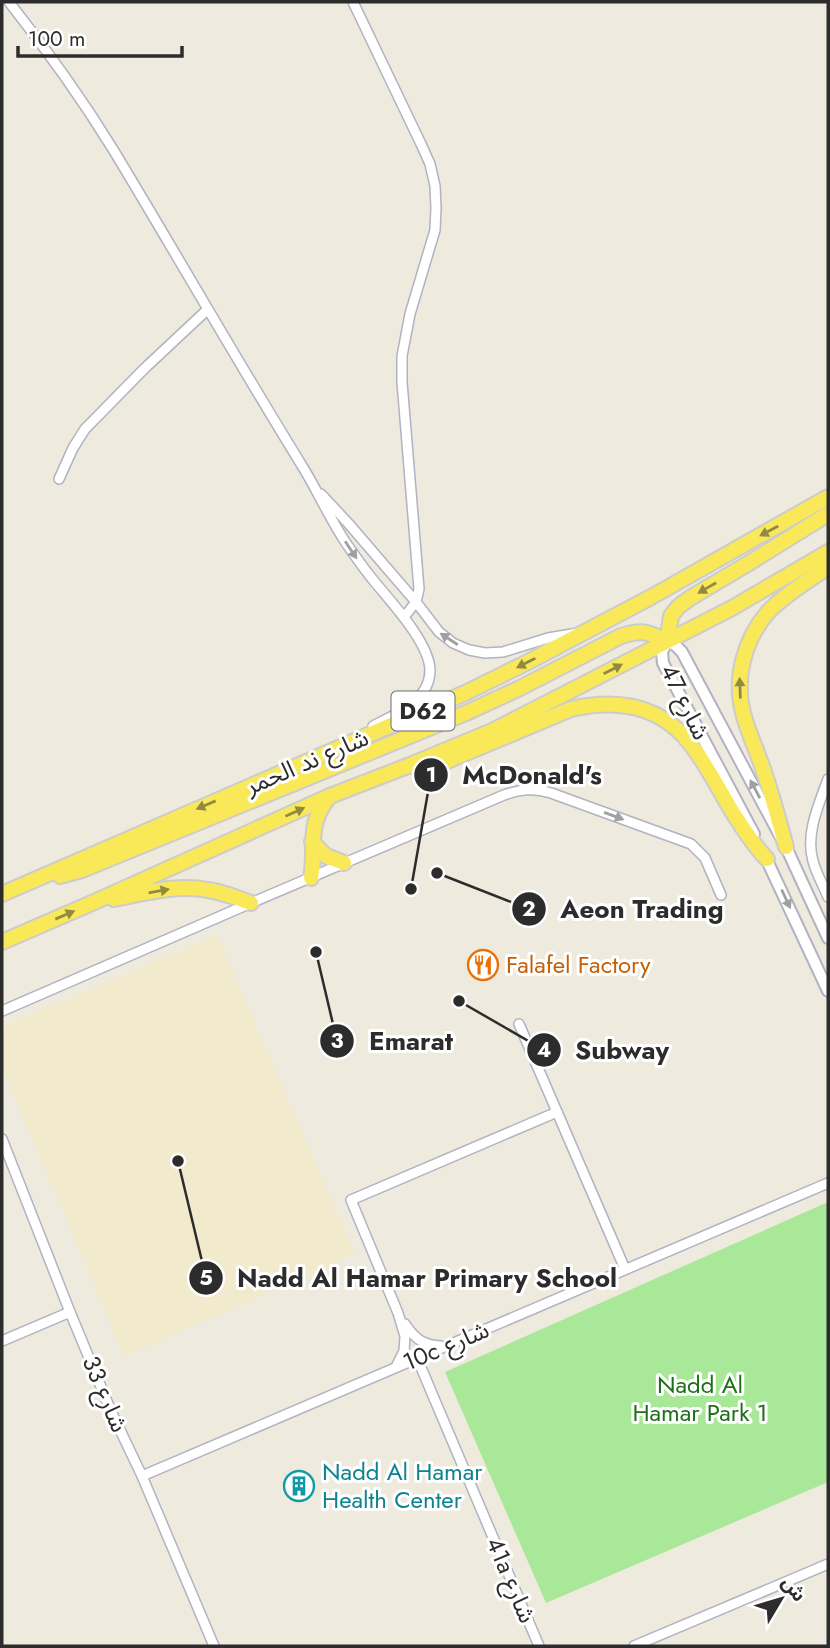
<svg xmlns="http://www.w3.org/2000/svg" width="830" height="1648" font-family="Jost,'Noto Sans Arabic',sans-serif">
  <rect width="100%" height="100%" fill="#efeade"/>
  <polygon fill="#f1eacd" points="217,935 355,1254 295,1281 289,1277 270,1286 265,1295 124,1356 2,1067 2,1037 7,1025"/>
  <polygon fill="#a9e898" points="828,1202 828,1482 546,1603 445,1372"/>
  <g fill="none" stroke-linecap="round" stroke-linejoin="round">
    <g stroke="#b2b2c1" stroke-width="12">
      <g id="minor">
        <path d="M9 2C47 50 82 99 114 151 178 257 239 364 304 469 319 494 330 519 346 543 355 556 364 569 374 581 391 602 429 642 430 670 430 701 396 714 373 726"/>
        <polyline points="353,2 421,144 430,164 435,186 436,208 435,230 410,314 402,356 402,382 419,589 416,602 404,617"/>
        <polyline points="59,479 73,448 85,429 145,368 207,310"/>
        <polyline points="321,494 348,523 416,602 439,632 453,643 469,650 485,653 503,652 548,638 578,633"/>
        <path d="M828 779C819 804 805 834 813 861 816 873 823 885 828 897"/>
        <path d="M2 1011 251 903 504 795C521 789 534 788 551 793L691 844 705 858 721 895"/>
        <polyline points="519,1024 625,1269"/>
        <polyline points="2,1139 70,1312 111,1411 142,1476 214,1646"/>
        <path d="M405 1324C415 1339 423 1345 441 1346"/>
        <polyline points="2,1341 70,1312"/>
        <polyline points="417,1358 539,1646"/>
        <polyline points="396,1367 404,1351 405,1336 398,1313 351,1200 557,1112"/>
        <polyline points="142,1476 828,1183"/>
        <polyline points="634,1646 828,1564"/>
      </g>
    </g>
    <g stroke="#b2b2c1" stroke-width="14">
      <g id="tertiary">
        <polyline points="754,834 663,663 662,652 667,641 675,645 682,652 786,847 828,938"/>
        <polyline points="764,854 828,991"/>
      </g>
    </g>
    <g stroke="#ccc" stroke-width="18">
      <g id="primary">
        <path d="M415 767 426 768 435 766 571 709C616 699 658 704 689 742 706 763 718 788 732 811 743 828 753 845 767 859"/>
        <polyline points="312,842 326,856 344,863"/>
        <path d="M786 847C779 821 772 795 763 769 757 751 748 732 743 713 734 678 744 640 768 612 785 594 808 581 828 567"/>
        <path d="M60 876 82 870 466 713 518 689 621 636C643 629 647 632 667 641L671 616 678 607 690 598 754 560 828 514"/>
        <path d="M311 878C317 845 305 825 330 796"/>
        <polyline points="2,894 465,693 528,662 653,596 828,497"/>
        <path d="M114 899C145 893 177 884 208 890 223 892 237 898 251 903"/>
        <polyline points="2,942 92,903 330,796 410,765 492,731 732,608 828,552"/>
      </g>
    </g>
    <use href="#minor" stroke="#fff" stroke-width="9"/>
    <use href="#tertiary" stroke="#fff" stroke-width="10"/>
    <use href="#primary" stroke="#f9e959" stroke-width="14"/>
  </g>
  <defs><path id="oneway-solid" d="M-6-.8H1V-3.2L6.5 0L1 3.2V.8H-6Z" transform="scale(1.75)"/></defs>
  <g fill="#928a42">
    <use href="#oneway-solid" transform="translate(769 531) rotate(152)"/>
    <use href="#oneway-solid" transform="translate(707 588) rotate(150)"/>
    <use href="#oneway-solid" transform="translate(526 663) rotate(153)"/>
    <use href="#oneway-solid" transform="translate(613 669) rotate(-27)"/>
    <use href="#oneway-solid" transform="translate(740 688) rotate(-92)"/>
    <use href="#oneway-solid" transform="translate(206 805) rotate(157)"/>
    <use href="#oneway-solid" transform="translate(295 812) rotate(-24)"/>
    <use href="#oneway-solid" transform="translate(159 891) rotate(-10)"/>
    <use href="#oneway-solid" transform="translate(65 915) rotate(-23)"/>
  </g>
  <g fill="#a0a0a0">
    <use href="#oneway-solid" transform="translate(351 550) rotate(56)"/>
    <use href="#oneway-solid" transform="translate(449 639) rotate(-147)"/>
    <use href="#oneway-solid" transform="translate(755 789) rotate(-118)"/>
    <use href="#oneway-solid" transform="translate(614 816) rotate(20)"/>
    <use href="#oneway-solid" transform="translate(786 899) rotate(65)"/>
  </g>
  <defs>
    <g id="restaurant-ring" transform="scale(1.575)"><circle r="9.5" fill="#fff" stroke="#e8710a" stroke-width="1.5"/><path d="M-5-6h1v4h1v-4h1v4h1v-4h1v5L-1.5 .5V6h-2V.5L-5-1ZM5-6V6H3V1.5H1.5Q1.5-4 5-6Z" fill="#e8710a"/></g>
    <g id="building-ring" transform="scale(1.575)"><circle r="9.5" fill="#fff" stroke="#0f9aa8" stroke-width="1.5"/><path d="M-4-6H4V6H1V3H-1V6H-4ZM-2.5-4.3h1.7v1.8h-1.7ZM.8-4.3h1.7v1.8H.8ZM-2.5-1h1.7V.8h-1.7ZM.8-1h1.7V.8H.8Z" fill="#0f9aa8"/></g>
  </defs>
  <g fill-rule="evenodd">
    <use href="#restaurant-ring" x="483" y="965"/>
    <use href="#building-ring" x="299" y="1486"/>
  </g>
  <g text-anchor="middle" stroke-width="6" stroke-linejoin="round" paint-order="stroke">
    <rect fill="#fff" stroke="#6b6b6b" stroke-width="2" x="391.5" y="691.5" width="63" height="39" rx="5"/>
    <g font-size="23" font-weight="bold" fill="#2c2c2c">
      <text x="423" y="719">D62</text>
    </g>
    <g font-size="24" fill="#2c2c2c" stroke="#fff">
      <text transform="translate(685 702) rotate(64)" y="8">شارع 47</text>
      <text transform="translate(307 762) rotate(-23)" y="8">شارع ند الحمر</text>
      <text transform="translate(446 1346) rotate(-23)" y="8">10c شارع</text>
      <text transform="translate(105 1394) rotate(67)" y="8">شارع 33</text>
      <text transform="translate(511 1580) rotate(67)" y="8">41a شارع</text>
    </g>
    <g font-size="24" fill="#c56008" stroke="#fff" text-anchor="start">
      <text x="506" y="973">Falafel Factory</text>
    </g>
    <g font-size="24" fill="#1d7016" stroke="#fff">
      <text x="700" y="1393">Nadd Al<tspan x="700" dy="28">Hamar Park 1</tspan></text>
    </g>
    <g font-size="24" fill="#0d838f" stroke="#fff" text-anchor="start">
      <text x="322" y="1480">Nadd Al Hamar<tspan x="322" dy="28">Health Center</tspan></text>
    </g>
  </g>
  <path fill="none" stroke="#2c2c2c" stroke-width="2.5" d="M411 889L431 775M437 873L529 909M316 952L337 1041M459 1001L544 1050M178 1161L206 1278"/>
  <g fill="#2c2c2c" stroke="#fff" stroke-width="2.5">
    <circle cx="411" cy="889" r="7"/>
    <circle cx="437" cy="873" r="7"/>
    <circle cx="316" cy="952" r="7"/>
    <circle cx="459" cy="1001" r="7"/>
    <circle cx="178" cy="1161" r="7"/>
    <circle cx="431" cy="775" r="18"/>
    <circle cx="529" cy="909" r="18"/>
    <circle cx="337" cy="1041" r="18"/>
    <circle cx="544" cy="1050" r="18"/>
    <circle cx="206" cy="1278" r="18"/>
  </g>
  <g font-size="21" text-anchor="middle" font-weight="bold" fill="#fff">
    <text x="431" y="782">1</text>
    <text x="529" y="916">2</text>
    <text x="337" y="1048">3</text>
    <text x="544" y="1057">4</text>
    <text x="206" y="1285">5</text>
  </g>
  <g font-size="26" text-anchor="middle" font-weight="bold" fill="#2c2c2c" stroke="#fff" stroke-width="6" stroke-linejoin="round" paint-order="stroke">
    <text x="532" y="784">McDonald's</text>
    <text x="642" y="918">Aeon Trading</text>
    <text x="411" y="1050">Emarat</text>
    <text x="622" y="1059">Subway</text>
    <text x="427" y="1287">Nadd Al Hamar Primary School</text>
  </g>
  <rect width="830" height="1648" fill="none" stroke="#2c2c2c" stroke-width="7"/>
  <g transform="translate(781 1599) rotate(52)" stroke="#ffffff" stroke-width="5" paint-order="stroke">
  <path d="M0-5L12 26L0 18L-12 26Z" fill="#2c2c2c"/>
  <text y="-10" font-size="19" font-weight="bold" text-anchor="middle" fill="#2c2c2c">ش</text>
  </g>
  <path d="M18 46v10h164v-10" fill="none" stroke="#2c2c2c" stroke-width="3.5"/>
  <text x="28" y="46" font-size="21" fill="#2c2c2c" stroke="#ffffff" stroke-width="5" paint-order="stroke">100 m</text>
</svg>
